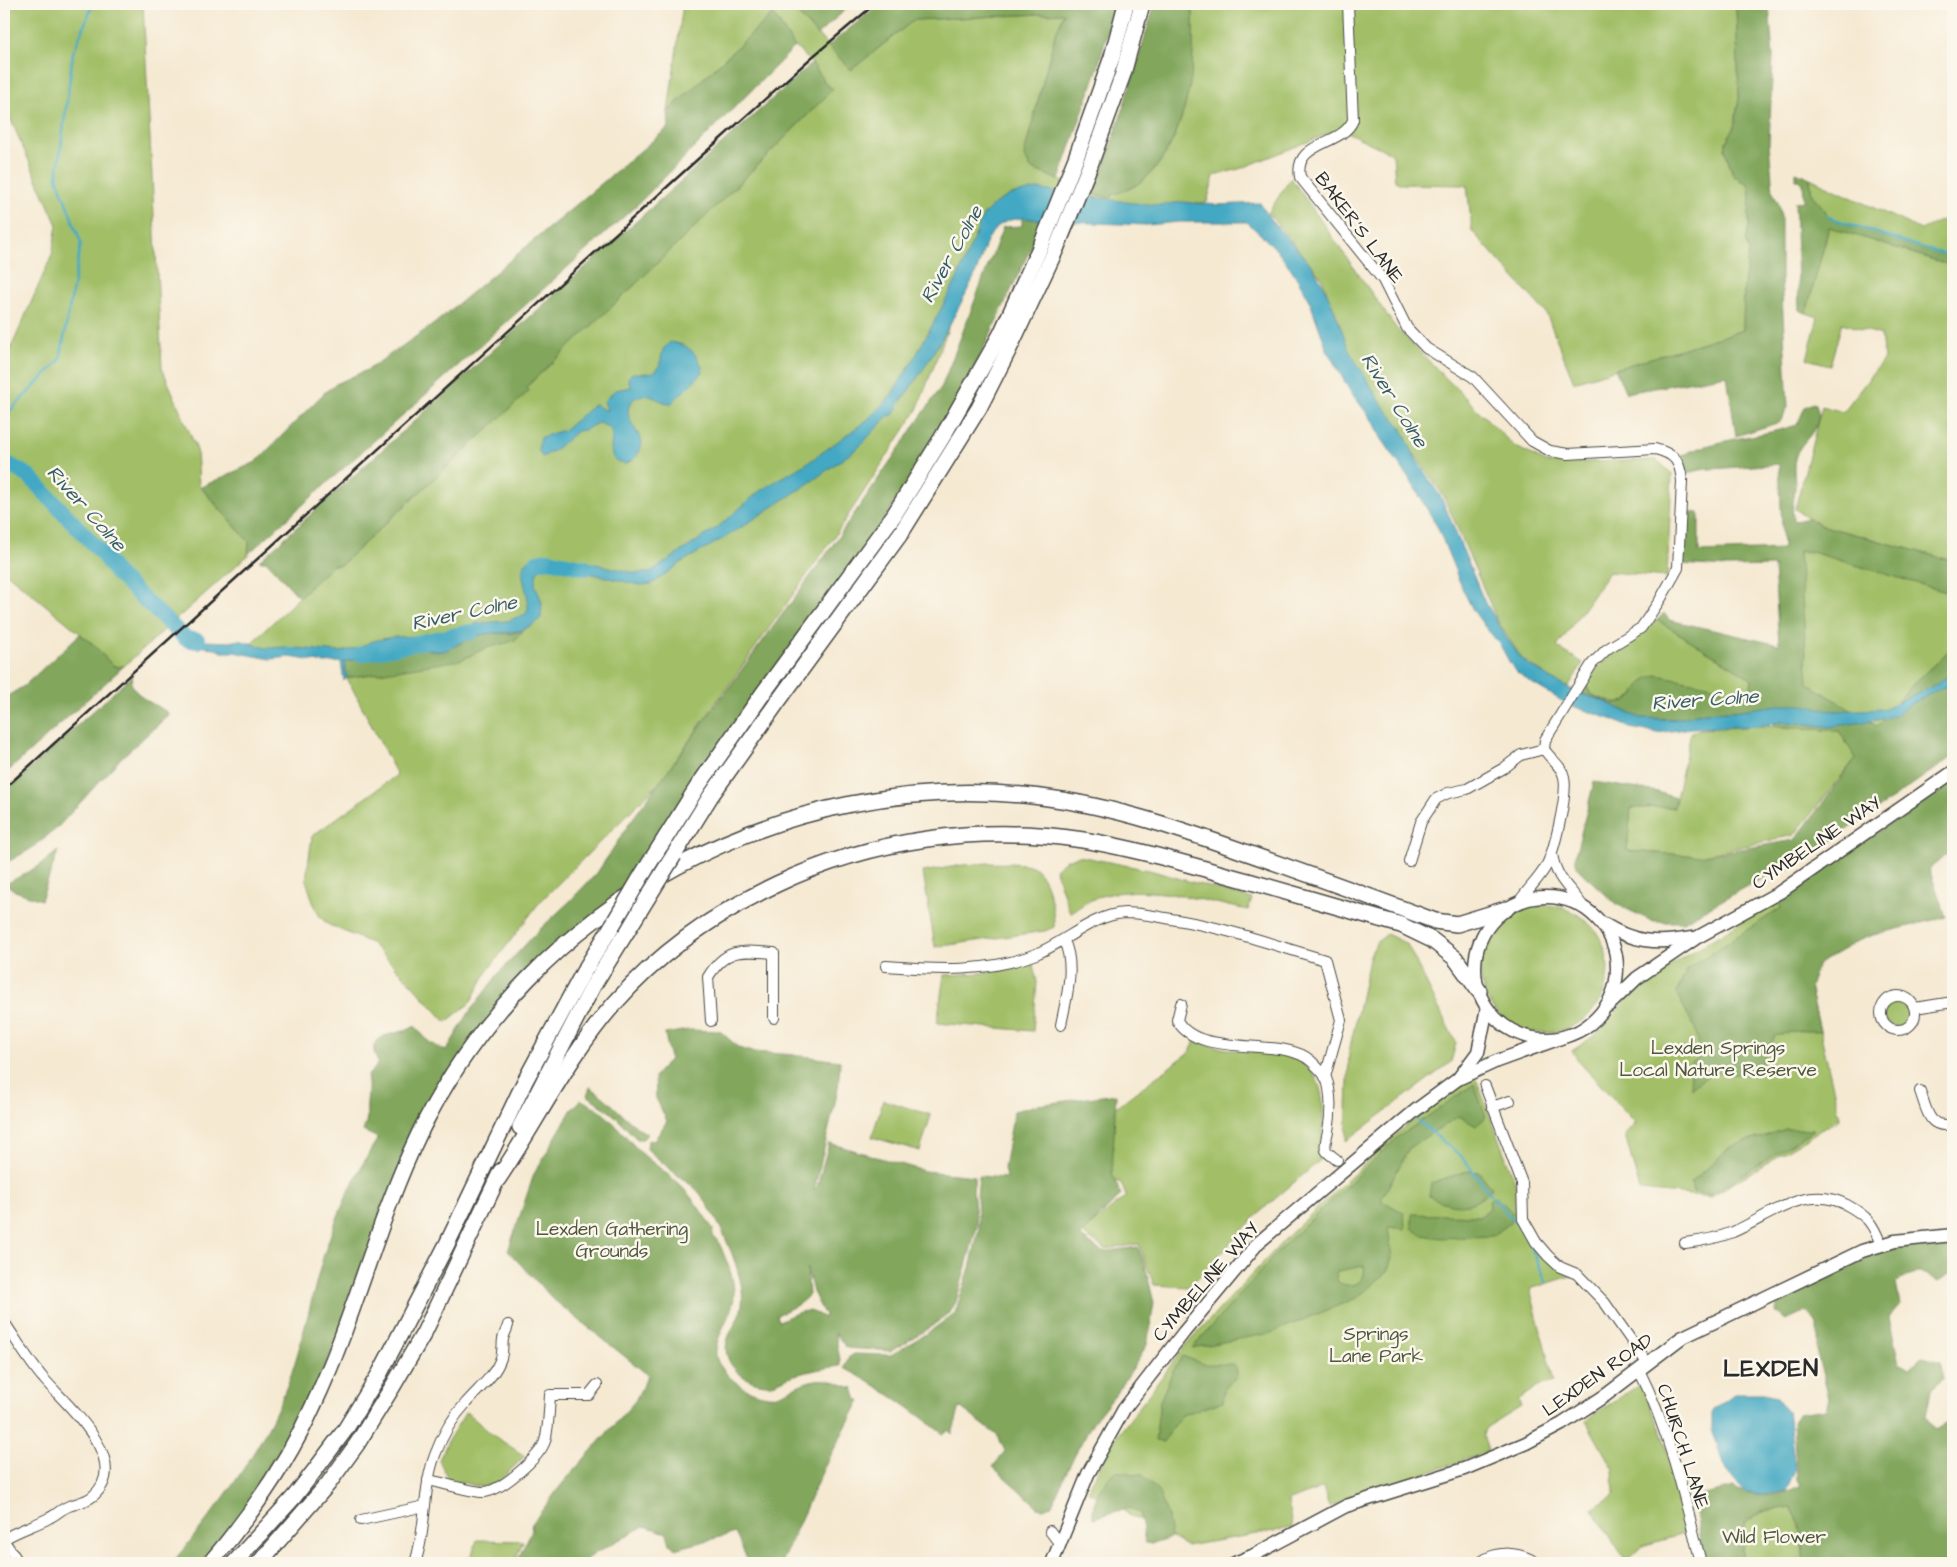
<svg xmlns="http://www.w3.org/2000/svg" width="1957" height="1567" font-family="'Architects Daughter',sans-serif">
  <rect width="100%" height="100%" fill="#fbf7ec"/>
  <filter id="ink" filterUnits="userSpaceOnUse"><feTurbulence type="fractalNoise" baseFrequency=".02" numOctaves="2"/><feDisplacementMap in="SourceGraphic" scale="10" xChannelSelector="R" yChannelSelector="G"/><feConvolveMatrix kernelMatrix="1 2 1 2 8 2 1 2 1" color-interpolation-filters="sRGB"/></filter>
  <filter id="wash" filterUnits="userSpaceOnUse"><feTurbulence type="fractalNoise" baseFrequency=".0096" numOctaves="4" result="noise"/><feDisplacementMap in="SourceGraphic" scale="20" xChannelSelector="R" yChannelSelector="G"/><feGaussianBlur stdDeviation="1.12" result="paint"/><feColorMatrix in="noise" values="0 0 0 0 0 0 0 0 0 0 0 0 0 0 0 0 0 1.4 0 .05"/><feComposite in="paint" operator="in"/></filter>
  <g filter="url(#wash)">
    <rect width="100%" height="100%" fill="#f5e9d2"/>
    <g fill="#a2bf67" stroke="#667549">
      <polygon points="4,4 143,4 162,368 197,450 199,486 249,542 250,551 247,556 124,666 117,667 108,662 93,644 4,571 4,364 52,255 57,225 4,104"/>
      <path d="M683 4H789L851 70 914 20 1065 13 1055 35 1024 155 1030 168 1094 194 1111 198 1113 193C1124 189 1139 184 1147 177 1191 136 1194 59 1193 4H1736L1739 99 1734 128 1726 142 1725 150 1732 172 1740 177 1739 180 1748 183 1750 189 1749 224 1746 243 1749 251 1744 284 1743 330 1574 382 1546 313 1472 231 1467 185 1401 184 1395 181 1393 154 1340 129 1242 168 1214 176 1207 202 1121 212 995 205 917 410 836 534 659 783 539 903 486 973 470 1003 446 1022 407 979 371 943 329 925 320 917 313 902 306 880 312 836 397 775 347 678 344 662 247 647 333 565H341L528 391 526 387C631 290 733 191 833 89L826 84 812 63 795 47 773 14 668 111Z"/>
      <polygon points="1291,178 1396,328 1514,446 1548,463 1657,460 1672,474 1667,577 1609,572 1557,647 1583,663 1567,689 1522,659 1497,620 1444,497 1348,358 1322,278 1268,213"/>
      <polygon points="1810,178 1921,230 1953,215 1953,255 1932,251 1828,217 1821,205 1812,196"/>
      <polygon points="1829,227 1953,266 1953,561 1820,525 1795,509 1822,406 1843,412 1884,359 1881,335 1842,323 1830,365 1807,359 1818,317 1806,313"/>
      <polygon points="1799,551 1812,552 1953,594 1953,647 1908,689 1878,728 1807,683"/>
      <path d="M1657 620 1746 675 1752 679 1751 688 1725 692 1639 686C1630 705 1621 706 1603 699 1593 696 1589 694 1586 683 1607 653 1628 641 1657 620Z"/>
      <polygon points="1764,726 1839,731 1856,758 1794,835 1700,856 1627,851 1631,808 1674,807 1691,732 1701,729"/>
      <path d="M1079 856 1149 870 1252 899 1248 910C1203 901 1151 884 1105 895 1092 898 1081 906 1070 913L1055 869 1066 860Z"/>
      <path d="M989 863C1001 864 1017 862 1029 865 1047 869 1055 911 1054 927L1045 931 935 947 923 872 963 865Z"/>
      <polygon points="1778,899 1810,987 1840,1118 1711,1197 1640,1190 1625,1135 1636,1123 1580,1063 1572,1051 1595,1035 1641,983"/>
      <circle cx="1544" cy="969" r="64"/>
      <polygon points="1387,934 1407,944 1456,1043 1451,1062 1346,1141 1349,1052 1370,955 1377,942"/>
      <path d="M1032 961 1037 982 1033 1031 937 1023 944 975C975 974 1003 973 1032 961Z"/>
      <circle cx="1898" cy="1012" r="15"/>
      <path d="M1195 1041C1207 1044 1219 1048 1232 1050 1248 1052 1266 1051 1282 1055 1330 1066 1325 1110 1320 1149L1325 1156 1262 1210 1189 1287 1154 1285 1139 1244 1105 1249 1082 1233 1126 1196 1121 1183 1088 1170 1105 1115 1190 1052Z"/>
      <path d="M1475 1076 1515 1182 1521 1215 1548 1256 1577 1274 1530 1289 1554 1382 1538 1386 1518 1400 1521 1406 1487 1427C1480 1434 1485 1441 1488 1450L1482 1454 1329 1507 1323 1487 1288 1501 1292 1528 1186 1546 1088 1491 1109 1447 1186 1345 1290 1234 1405 1126Z"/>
      <polygon points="883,1100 931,1115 920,1151 872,1137"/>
      <polygon points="1639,1385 1642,1387 1664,1437 1687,1533 1642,1546 1626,1561 1592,1509 1614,1495 1613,1469 1586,1421 1590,1417"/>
      <polygon points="466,1412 494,1436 525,1456 497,1483 488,1486 481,1487 448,1479 439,1460 449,1439"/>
      <polygon points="1791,1507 1800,1524 1804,1563 1743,1563 1744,1523 1763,1511"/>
      <polygon points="477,1540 523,1541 514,1563 469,1563"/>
    </g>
    <g fill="#81a65c" stroke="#566844" fill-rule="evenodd">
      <polygon points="789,4 852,4 817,35"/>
      <polygon points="880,4 1115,4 1098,67 1059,180 1030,168 1024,155 1055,35 1064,13 914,20 851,70 828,46"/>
      <path d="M1155 4H1193C1193 25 1194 47 1192 69 1188 112 1164 186 1113 194L1111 198 1094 194 1117 128Z"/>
      <polygon points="1736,4 1769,4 1773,57 1769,143 1773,192 1779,205 1781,216 1781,277 1788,407 1780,422 1736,436 1727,375 1626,393 1615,369 1743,330 1744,284 1749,251 1746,243 1749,223 1750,189 1747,183 1739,180 1739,177 1734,177 1725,150 1726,142 1734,128 1739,99"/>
      <polygon points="773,14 795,47 638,204 248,554 249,542 201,487 256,462 325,392 336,384 369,369 434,324 669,127 668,111"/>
      <path d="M812 63 826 84 833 89C733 191 631 290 526 387L529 391 341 565H333L299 597 266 561H259Z"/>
      <polygon points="1796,172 1810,178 1812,195 1821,205 1828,217 1932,251 1953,255 1953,266 1829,227 1806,313 1799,310 1795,202 1804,201 1803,183 1799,180 1796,180"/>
      <path d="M1022 218 1044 220 964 390 875 535 606 922 603 924 620 897 592 920 458 1061 292 1444 208 1563H172C220 1506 268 1443 292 1372 305 1332 313 1291 325 1251 338 1212 356 1173 378 1138L363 1131C369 1116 366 1116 367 1102 368 1092 369 1086 367 1077 370 1072 375 1070 377 1064 378 1058 372 1052 374 1045 380 1031 403 1035 415 1026L429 1042 446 1051 470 1011 499 973 538 931 569 902 597 873 631 821 828 552 942 386 1003 227 1022 226Z"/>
      <path d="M1813 403 1816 404C1826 431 1800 438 1795 459 1793 468 1795 478 1795 486 1795 498 1790 509 1794 521 1811 519 1803 514 1820 525L1953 561V594L1812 552 1799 551 1808 683 1878 727 1908 689 1953 647V756L1793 868H1777L1775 871 1683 922H1654L1616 904 1578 869 1576 862V853L1594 782 1658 792 1676 798 1674 807 1631 808 1627 851 1700 856 1795 840 1856 758 1839 731 1773 726 1789 706 1734 711 1705 712 1677 719 1640 718 1601 700 1575 691 1586 683 1589 692 1594 696 1614 704 1626 701 1634 695 1639 686 1648 678 1657 675 1718 687 1725 692 1751 688 1752 680 1746 675 1657 620 1664 613 1669 620 1779 645 1774 566 1727 567 1680 564V512L1699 513V552L1783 549 1779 464 1699 470 1685 474 1681 456C1712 439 1761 437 1797 425L1805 407Z"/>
      <polygon points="523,631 514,641 486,648 461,660 347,678 344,662 392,647 422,648 439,652 485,633 508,634"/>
      <polygon points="80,634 93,644 112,665 117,667 124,666 4,775 4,698 24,686"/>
      <path d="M133 675 131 683C138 700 156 704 170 714L121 758 56 829 29 850 4 864V792Z"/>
      <path d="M1953 781V850L1929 869 1946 917 1865 937 1818 964 1810 987 1820 1031H1796L1775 1036 1761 1064 1755 1073C1723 1079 1720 1062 1692 1088L1689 1065 1701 1055 1695 1028 1676 993 1688 968 1781 908 1778 899Z"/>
      <polygon points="58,851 41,900 15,891 6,884 39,866"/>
      <path d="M688 1030 720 1031 739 1048 753 1052 795 1055 840 1061 839 1081 835 1103 814 1190 817 1187 829 1143 924 1171 975 1176 973 1191 977 1226 956 1302 950 1312 932 1326 891 1351 847 1348 835 1333 840 1360V1366C824 1368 810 1371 795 1375 780 1379 777 1387 759 1383 746 1381 730 1369 727 1355 722 1337 740 1322 742 1305 747 1277 716 1212 697 1190 691 1184 683 1180 676 1174 666 1166 657 1158 647 1149L648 1140 654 1141 667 1121 656 1098 655 1076 670 1059 665 1034ZM807 1268 813 1292 823 1312 825 1313 824 1318C806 1305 798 1313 779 1321L777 1315 799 1304 809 1295Z"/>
      <path d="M1474 1084 1486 1117 1476 1126 1459 1116 1410 1147 1381 1200 1404 1213 1405 1229 1388 1227 1392 1258 1387 1272 1357 1298 1271 1333 1192 1348 1284 1245 1398 1137ZM1364 1266C1367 1282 1352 1290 1338 1282L1336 1274 1338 1271Z"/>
      <path d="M590 1087C612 1101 625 1121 647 1134L643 1139H637L614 1115 587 1095Z"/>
      <path d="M1116 1094 1112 1173 1121 1195 1080 1236 1102 1252 1138 1247 1145 1265 1154 1303 1147 1345 1121 1387 1093 1422 1075 1454 1051 1506 1043 1509 1038 1507 993 1467 1005 1451 998 1436 960 1407 952 1434 948 1430 943 1434C912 1409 879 1386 844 1368L848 1358 854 1354 891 1355 932 1330 955 1313 970 1268 979 1229 977 1196 979 1176 1006 1178 1004 1168 1014 1111 1038 1105Z"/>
      <path d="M581 1100C605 1109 622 1133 639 1151 652 1163 668 1173 681 1186 694 1199 703 1214 713 1229 712 1234 713 1238 718 1240 725 1258 735 1277 734 1296 733 1318 707 1344 719 1364 721 1367 724 1370 726 1373 737 1386 759 1399 777 1395 790 1391 801 1382 816 1380 830 1378 840 1384 853 1388L857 1400H860L823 1470 781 1563H749L735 1533 675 1549 670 1544 667 1533 644 1526 597 1552 582 1563H516L532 1530 531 1525 562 1484 635 1401 648 1375 554 1300 508 1251 534 1174 572 1109Z"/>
      <polygon points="1786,1129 1814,1130 1710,1195 1693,1192 1691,1183 1730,1147"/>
      <path d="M1467 1171 1479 1172 1492 1188C1474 1210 1453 1208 1429 1196L1431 1183Z"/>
      <polygon points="1496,1196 1513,1213 1510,1223 1493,1236 1441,1238 1422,1235 1412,1228 1412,1214 1481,1216 1490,1208 1489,1200"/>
      <path d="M1953 1241V1273L1938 1282C1920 1269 1915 1271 1896 1283L1900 1305 1889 1318 1899 1363 1909 1368 1922 1357 1940 1362 1944 1378 1931 1389 1926 1417 1935 1430 1950 1421 1953 1396V1563H1804L1800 1524 1791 1507 1763 1511 1744 1523 1743 1563H1705L1693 1497 1733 1487C1754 1500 1779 1497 1801 1485L1797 1480 1793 1422 1799 1413 1826 1409 1829 1398 1818 1357V1324L1806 1311 1786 1320 1776 1312 1778 1298C1801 1285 1825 1269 1850 1261 1883 1249 1919 1245 1953 1241Z"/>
      <polygon points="1182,1356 1204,1364 1234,1364 1237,1377 1225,1386 1222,1402 1182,1415 1163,1442 1155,1441 1160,1401 1172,1373"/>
      <path d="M1115 1471 1143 1475 1159 1493 1168 1517 1171 1538 1152 1544 1145 1543 1140 1512 1128 1508 1093 1518C1092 1499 1101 1485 1115 1471Z"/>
    </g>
    <g fill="#43a8c3" stroke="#376a77">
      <path d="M1037 189 1133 203 1161 205 1182 202 1217 205 1260 203 1271 220 1313 267 1322 283 1333 306 1350 352 1384 407 1401 427 1416 459 1442 499 1482 596 1506 637 1519 655 1527 664 1560 684 1584 695 1601 700 1640 718 1663 719H1677L1705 712 1734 711 1778 705H1802L1836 711 1883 709 1931 687 1953 673V682L1909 705 1899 713 1884 719 1829 727 1801 723 1782 722 1758 726 1691 728 1658 733 1630 728 1614 720 1569 705 1530 682 1517 672 1511 665 1499 643 1485 627 1473 610 1463 590 1438 528 1409 478 1381 438 1375 424 1350 391 1328 352 1308 297 1292 270 1274 247 1247 222H1179L1147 225 1043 221C1027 217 1010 216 996 228 984 240 981 262 974 277 952 322 929 365 898 405V408L892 416 889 415 858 448 805 486 726 537 682 562 652 584 639 585 563 567 566 557 635 573H649L718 527 761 490 812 460 867 420 890 397 914 359 957 279 984 214 994 204 1010 195Z"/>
      <path d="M670 342C676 343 682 344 687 347 694 351 703 364 703 372L672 403C663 404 658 398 649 396 643 395 639 395 634 399 619 414 637 428 642 442 641 453 635 460 625 464L615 461C603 443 625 430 598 423L584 430 577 431 555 450 542 457 538 449 541 437 564 430 595 404 604 410H607L604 401 615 390 631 387 628 378 632 373C660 374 658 373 663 349Z"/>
      <path d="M550 554 560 556 557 566 545 565 537 572 535 584 542 602 541 618C518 640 499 628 473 637 462 640 451 650 442 651 435 652 429 649 423 648 413 647 401 646 392 647 375 650 360 659 344 662L347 678 344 681 341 662 325 663 290 657 271 659 234 652H222L213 648 185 644 173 637 181 631 204 641 229 642 239 640 266 648 285 647 340 652 358 648 373 641 392 637 418 636 429 641H441L458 631 479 623 507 621 526 614C537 591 499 560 550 554Z"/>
      <polygon points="1734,1394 1764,1394 1776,1397 1788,1412 1795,1470 1786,1491 1763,1495 1745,1493 1724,1467 1712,1428 1712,1410"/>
    </g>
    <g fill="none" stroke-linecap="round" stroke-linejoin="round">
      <g stroke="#43a8c3" stroke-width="2.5">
        <polyline points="1828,217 1932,251 1953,255"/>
        <polyline points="4,417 60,360 81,243 57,178 73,53 93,4"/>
        <polyline points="1418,1121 1462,1157 1492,1196 1524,1232 1547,1283"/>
      </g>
      <g stroke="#43a8c3" stroke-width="16">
        <polyline points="4,462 29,476 99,550 117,574 186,639 198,641"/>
        <polyline points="537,562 549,560 586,568"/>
        <polyline points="361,654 471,632"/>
      </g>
    </g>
  </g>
  <g filter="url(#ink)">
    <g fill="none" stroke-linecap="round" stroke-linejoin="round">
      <g stroke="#494844" stroke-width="12">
        <g id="minor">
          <path d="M1348 4 1353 120C1343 146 1293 141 1300 177L1383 280 1407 328 1426 348 1473 377 1532 441 1550 451 1568 454 1655 449C1675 454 1680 461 1682 481L1678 568 1660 600 1641 628 1607 649 1592 664 1545 740 1544 749C1550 759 1562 766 1564 777 1568 794 1554 854 1545 868 1538 880 1527 890 1519 902"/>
          <path d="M1552 855C1557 881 1570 887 1584 908"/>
          <polyline points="1409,861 1421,822 1436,799 1448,793 1467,789 1504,768 1521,755 1544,749"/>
          <path d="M886 966C937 970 988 973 1036 954 1066 942 1092 915 1125 913 1140 913 1156 916 1171 919 1224 927 1274 945 1325 960L1341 1020 1325 1077"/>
          <circle cx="1898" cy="1013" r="17"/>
          <path d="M1181 1004 1177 1020C1198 1060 1283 1035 1311 1061 1316 1066 1323 1072 1326 1078 1332 1092 1331 1116 1328 1131 1327 1136 1324 1145 1326 1150 1328 1154 1334 1157 1337 1160"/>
          <polyline points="1915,1008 1953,1002"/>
          <path d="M711 1021 708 977C727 946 743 951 774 953V1018"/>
          <path d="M1061 1025C1066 999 1076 966 1064 941"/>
          <polyline points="1485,1086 1522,1183 1523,1219 1536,1242 1548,1256 1560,1267 1577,1274 1605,1303 1647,1363"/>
          <path d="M1920 1091C1927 1110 1928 1130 1953 1124"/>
          <polyline points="1492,1107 1510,1101"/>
          <path d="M1685 1243C1701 1241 1718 1238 1733 1232 1770 1216 1806 1183 1847 1205 1867 1216 1873 1223 1881 1245"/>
          <path d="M4 1322C17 1341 29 1362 44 1379 65 1404 134 1461 93 1496 86 1502 77 1503 69 1506 61 1509 56 1515 49 1518 34 1526 18 1530 4 1539"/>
          <path d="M1639 1370C1669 1430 1685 1498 1701 1563"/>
          <path d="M428 1480C441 1482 473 1493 485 1492 502 1490 540 1457 545 1441 549 1426 549 1410 550 1395H589L597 1385"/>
          <polyline points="361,1520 425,1506"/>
          <polyline points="1050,1531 1059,1543"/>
          <polyline points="4,1541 19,1563"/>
          <path d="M415 1563C427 1528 422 1490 435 1455 442 1436 452 1418 466 1403 478 1389 495 1376 501 1358 503 1352 502 1345 503 1339 504 1334 507 1330 508 1325"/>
          <path d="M1479 1563C1497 1550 1518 1551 1537 1563"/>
        </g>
      </g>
      <g stroke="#494844" stroke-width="15">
        <g id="major">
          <circle cx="1546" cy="968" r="71"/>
          <path d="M1604 924C1634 943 1658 944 1692 938"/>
          <polyline points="1609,1005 1637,978 1696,938 1780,892 1953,772"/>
          <polyline points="1458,1079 1478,1052 1487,1008"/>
          <polyline points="1052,1563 1088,1474 1124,1409 1184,1332 1258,1243 1416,1110 1458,1079 1497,1061 1569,1035"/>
          <polyline points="1235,1563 1252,1556 1346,1506 1464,1469 1526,1443 1562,1424 1606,1395 1681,1338 1862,1251 1895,1241 1953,1235"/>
        </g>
      </g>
      <g stroke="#494844" stroke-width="18">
        <g id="highway">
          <polyline points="674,855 710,797 779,700 901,533 979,408 1009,349 1056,249 1090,165 1123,74 1142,4"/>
          <polyline points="642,875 698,786 764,692 894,515 943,436 1001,334 1042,243 1076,158 1112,57 1126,4"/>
          <polyline points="520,1127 593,986 640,910"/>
          <path d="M498 1179C538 1120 568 1056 615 1003 660 952 716 913 777 884 872 839 979 824 1083 840 1139 849 1193 866 1248 881 1299 896 1350 910 1401 925L1432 940 1455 958 1479 991"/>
          <path d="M210 1563C251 1515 288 1462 314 1404 355 1317 377 1221 419 1134 532 902 785 766 1041 797 1115 806 1186 831 1256 856 1316 877 1376 899 1435 921L1457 924 1506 909"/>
          <polyline points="234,1563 294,1497 315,1470 345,1430 380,1373 447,1244 525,1081 583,973 612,926"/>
          <polyline points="259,1563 328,1484 357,1444 393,1386 424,1333 501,1171"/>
        </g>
      </g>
      <use href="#minor" stroke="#fff" stroke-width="10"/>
      <use href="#major" stroke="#fff" stroke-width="12"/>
      <use href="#highway" stroke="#fff" stroke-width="15"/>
      <polyline stroke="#2b2b2b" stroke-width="2.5" points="4,789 699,158 811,58 875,4"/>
      <g stroke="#494844" stroke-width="18" stroke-linecap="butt">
        <g id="highway-bridge">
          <polyline points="640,910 674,855"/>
          <polyline points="612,926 642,875"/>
        </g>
      </g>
      <use href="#highway-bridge" stroke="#fff" stroke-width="15"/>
    </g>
  </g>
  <g text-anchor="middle" stroke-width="5" stroke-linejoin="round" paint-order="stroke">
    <g font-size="19" fill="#2b2b2b" stroke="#fbf7ec">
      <text transform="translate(1360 227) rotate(53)" y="7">BAKER'S LANE</text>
      <text transform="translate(1816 842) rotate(-34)" y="7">CYMBELINE WAY</text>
      <text transform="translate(1205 1281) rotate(-49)" y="7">CYMBELINE WAY</text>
      <text transform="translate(1597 1374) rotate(-35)" y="7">LEXDEN ROAD</text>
      <text transform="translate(1684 1446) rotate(72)" y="7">CHURCH LANE</text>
    </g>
    <g font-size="19" fill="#4f573d" stroke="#fbf7ec">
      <text x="1718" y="1054">Lexden Springs<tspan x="1718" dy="22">Local Nature Reserve</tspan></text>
      <text x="612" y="1235">Lexden Gathering<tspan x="612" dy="22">Grounds</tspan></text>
      <text x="1376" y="1340">Springs<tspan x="1376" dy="22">Lane Park</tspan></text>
      <text x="1774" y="1543">Wild Flower</text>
    </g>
    <g font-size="20" font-style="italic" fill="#355d68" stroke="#fbf7ec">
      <text transform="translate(951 254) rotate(-61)" y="7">River Colne</text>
      <text transform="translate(1395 400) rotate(58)" y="7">River Colne</text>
      <text transform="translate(87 508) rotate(48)" y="7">River Colne</text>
      <text transform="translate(464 612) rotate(-12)" y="7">River Colne</text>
      <text transform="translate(1705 699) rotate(-4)" y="7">River Colne</text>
    </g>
    <g font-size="24" font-weight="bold" letter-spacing="1" fill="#2b2b2b" stroke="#fbf7ec">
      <text x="1771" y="1376">LEXDEN</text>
    </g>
  </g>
  <rect width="1957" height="1567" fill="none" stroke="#fbf7ec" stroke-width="20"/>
</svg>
